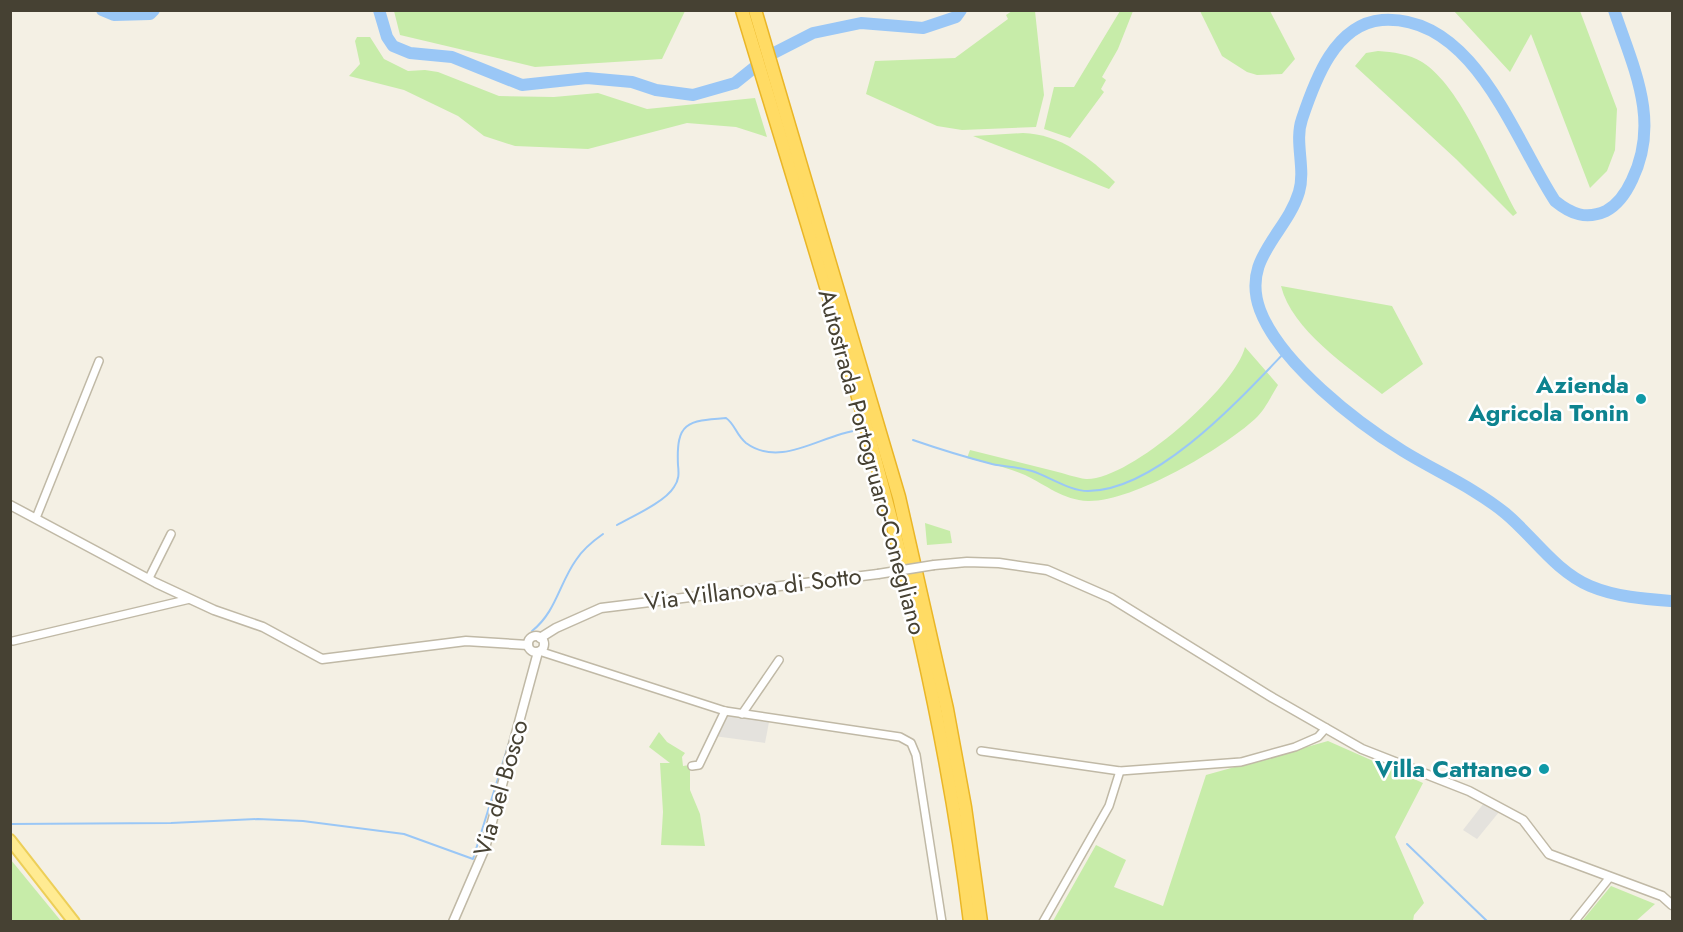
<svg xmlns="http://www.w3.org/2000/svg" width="1683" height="932" font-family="Jost,sans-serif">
  <rect width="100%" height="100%" fill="#f4f0e4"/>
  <g fill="#c7eca9">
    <polygon points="394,11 394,10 685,11 662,59 535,67 400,35"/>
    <polygon points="1012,11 1035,11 1044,95 1036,127 962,130 937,126 866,94 875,61 955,58 1008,19 1006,15"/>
    <polygon points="1120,11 1133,11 1118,49 1102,77 1106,80 1101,89 1104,92 1070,138 1044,129 1054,87 1074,87"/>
    <polygon points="1200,11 1270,11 1295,59 1282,74 1257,75 1247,72 1222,56"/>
    <polygon points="1454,11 1580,11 1617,109 1615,150 1607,171 1590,188 1531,34 1510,72"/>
    <polygon points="357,37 370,37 384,59 408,71 425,70 438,72 499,96 554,97 598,93 647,109 755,98 767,137 736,127 687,123 588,149 515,146 484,136 458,116 404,90 349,76 360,64 355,41"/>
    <path d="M1378 51C1393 52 1409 54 1422 62 1462 87 1493 171 1517 213L1513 216 1456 159 1355 66 1366 53Z"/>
    <path d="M1023 133C1060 134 1090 158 1115 182L1109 189 973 136Z"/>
    <path d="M1281 286 1392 306 1423 364 1382 394C1347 366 1292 330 1281 286Z"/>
    <path d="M1245 347 1278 385C1271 396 1265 410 1255 419 1222 449 1133 502 1088 501 1063 500 1046 485 1025 475 1007 467 986 463 967 458L970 450C998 457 1026 464 1054 471 1064 473 1076 478 1086 479 1129 481 1235 388 1245 347Z"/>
    <polygon points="925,523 950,531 952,543 927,545"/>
    <polygon points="659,732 667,742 685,753 682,757 683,766 690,765 690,790 700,814 705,846 661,845 663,812 660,763 670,763 649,747"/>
    <polygon points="1328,741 1423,783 1395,837 1424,903 1414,915 1413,921 1053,921 1096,845 1126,860 1114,887 1163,906 1206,775"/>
    <polygon points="11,860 61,921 11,921"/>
    <polygon points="1611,886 1655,904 1636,921 1582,921"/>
  </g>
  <g fill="#e4e2dd">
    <polygon points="725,711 770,717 765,743 714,736"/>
    <polygon points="1484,803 1499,812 1477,839 1463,830"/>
  </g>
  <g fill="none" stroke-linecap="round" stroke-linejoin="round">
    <g stroke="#9ac7f6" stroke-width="2">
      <path d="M913 440C939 449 965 457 992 464 1005 467 1020 467 1032 471 1050 477 1070 491 1088 491 1157 491 1242 397 1286 351"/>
      <path d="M617 525C633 516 665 502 674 487 679 480 679 474 678 465 676 422 687 421 726 418 735 424 736 435 746 443 783 470 825 431 863 430"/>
      <path d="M532 631C556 612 559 584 576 560 583 549 593 541 603 534"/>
      <polyline points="10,824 171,823 258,819 303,821 404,834 473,859 513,730"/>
      <polyline points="1407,844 1488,922"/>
    </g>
    <g stroke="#9ac7f6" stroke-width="12">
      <polyline points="102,10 114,15 150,14 154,10"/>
      <polyline points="379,10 387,37 393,46 410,53 452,57 522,85 587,78 632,82 656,90 693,95 735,83 770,55 813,33 861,23 923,28 956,17 961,10"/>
      <path d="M1614 10C1633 67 1661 121 1632 180 1626 193 1619 204 1606 211 1586 220 1571 214 1555 201 1514 139 1474 14 1382 20 1335 24 1315 80 1302 119 1294 142 1306 168 1299 192 1286 235 1241 258 1260 310 1280 363 1356 422 1403 451 1437 472 1473 487 1505 513 1533 536 1555 571 1590 586 1616 597 1645 599 1672 601"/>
    </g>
    <g stroke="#c0b9a6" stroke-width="10">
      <g id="minor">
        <polyline points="36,518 99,361"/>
        <polyline points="149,578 171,534"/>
        <polyline points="13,641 190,599"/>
        <polyline points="539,651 725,711 900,737 911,743 916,755 942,922"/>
        <polyline points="742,714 779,660"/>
        <polyline points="981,751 1120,771 1241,762 1295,747 1318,737 1326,728"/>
        <polyline points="692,766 699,765 725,711"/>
        <polyline points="1043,922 1109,806 1120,771"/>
        <polyline points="1574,922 1610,877"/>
      </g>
    </g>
    <g stroke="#c0b9a6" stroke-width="11">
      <g id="tertiary">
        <polyline points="10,505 156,583 214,610 263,627 322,659 466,641 528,645"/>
        <polyline points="934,565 967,562 999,563 1047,570 1111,598 1273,698 1362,749 1469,791 1523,820 1549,854 1662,896 1672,905"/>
        <circle cx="536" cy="644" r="8"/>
        <polyline points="540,638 556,628 601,608 878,574"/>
        <polyline points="453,922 485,848 538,652"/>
      </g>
    </g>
    <g stroke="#edcf58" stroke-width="14">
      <polyline id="primary" points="10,840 74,922"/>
    </g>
    <g stroke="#eab627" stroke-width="15">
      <g id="motorway">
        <path d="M742 10C832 308 933 612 970 922"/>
        <polyline points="755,10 899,497 947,709 965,807 981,922"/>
      </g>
    </g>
    <use href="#minor" stroke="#fff" stroke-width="7"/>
    <use href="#tertiary" stroke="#fff" stroke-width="8"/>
    <use href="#primary" stroke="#ffeb92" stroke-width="10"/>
    <use href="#motorway" stroke="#ffdb64" stroke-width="12"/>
    <g stroke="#c0b9a6" stroke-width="11" stroke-linecap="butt">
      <polyline id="tertiary-bridge" points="878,574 934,565"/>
    </g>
    <use href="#tertiary-bridge" stroke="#fff" stroke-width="8"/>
  </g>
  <g fill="#0f9aa8" stroke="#fff" stroke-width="2">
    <circle cx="1641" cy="399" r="6"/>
    <circle cx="1544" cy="769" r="6"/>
  </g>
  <g text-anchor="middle" stroke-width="5" stroke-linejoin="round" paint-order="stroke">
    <g font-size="24" font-weight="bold" fill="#0d838f" stroke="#fff" text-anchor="end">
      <text x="1629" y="393">Azienda<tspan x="1629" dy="28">Agricola Tonin</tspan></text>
      <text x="1532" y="777">Villa Cattaneo</text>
    </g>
    <g font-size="24" fill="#464133" stroke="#fff">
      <text transform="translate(872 462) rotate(75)" y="8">Autostrada Portogruaro-Conegliano</text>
      <text transform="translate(753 589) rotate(-7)" y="8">Via Villanova di Sotto</text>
      <text transform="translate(501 788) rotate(-74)" y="8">Via del Bosco</text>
    </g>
  </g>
  <rect width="1683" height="932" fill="none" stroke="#464133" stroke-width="24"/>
</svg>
